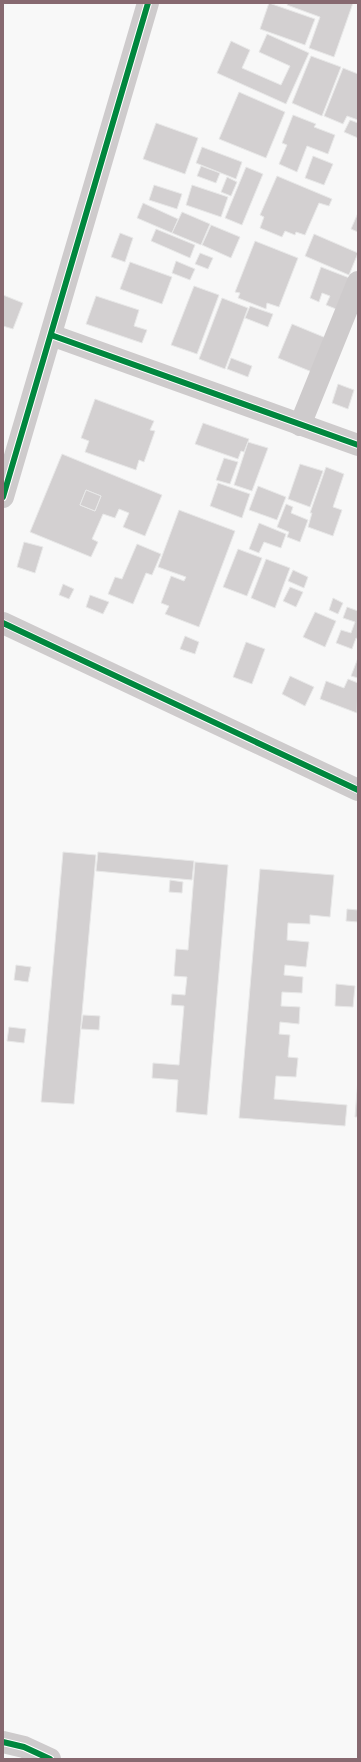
<svg xmlns="http://www.w3.org/2000/svg" width="361" height="1762" font-family="Rubik,sans-serif">
  <rect width="100%" height="100%" fill="#f8f8f8"/>
  <g fill="#d3d0d1" stroke="#e8e8e8" fill-rule="evenodd">
    <polygon points="269,3 315,19 305,45 260,29"/>
    <polygon points="288,3 353,3 334,57 309,48 320,17 287,5"/>
    <polygon points="267,34 309,53 286,104 217,73 231,41 250,50 242,68 281,85 290,66 259,52"/>
    <polygon points="311,56 341,67 322,116 292,103"/>
    <polygon points="343,68 358,74 358,120 347,116 343,124 324,116"/>
    <polygon points="239,92 285,112 266,158 219,139"/>
    <polygon points="293,115 316,124 314,127 335,135 328,154 307,146 297,172 279,164 287,145 282,143"/>
    <polygon points="350,120 358,123 358,138 344,132"/>
    <polygon points="156,123 198,138 185,174 143,159"/>
    <polygon points="202,147 242,162 236,179 196,163"/>
    <polygon points="313,156 333,164 324,185 305,178"/>
    <polygon points="201,166 220,173 216,183 197,176"/>
    <polygon points="246,167 263,174 242,225 225,218"/>
    <polygon points="277,176 332,199 329,206 319,203 305,235 296,232 295,235 285,231 282,237 260,228 264,217 260,215"/>
    <polygon points="227,177 237,182 231,196 221,192"/>
    <polygon points="154,185 182,194 177,209 149,200"/>
    <polygon points="192,185 228,197 221,217 186,205"/>
    <polygon points="143,203 178,219 172,233 137,218"/>
    <polygon points="182,212 210,224 201,245 172,233"/>
    <polygon points="358,213 358,232 351,229"/>
    <polygon points="211,225 240,237 231,258 202,245"/>
    <polygon points="156,229 195,245 190,258 151,241"/>
    <polygon points="120,233 133,238 125,262 111,257"/>
    <polygon points="314,234 358,253 349,275 305,256"/>
    <polygon points="255,241 298,258 279,307 267,303 266,309 238,298 240,293 235,292"/>
    <polygon points="200,253 213,258 208,269 195,264"/>
    <polygon points="176,261 195,269 190,280 172,273"/>
    <polygon points="130,262 172,277 162,304 120,289"/>
    <polygon points="321,267 352,279 341,311 326,305 330,296 322,293 319,302 310,298"/>
    <polygon points="194,286 219,295 197,354 171,345"/>
    <polygon points="3,295 23,303 13,329 3,326"/>
    <polygon points="96,296 139,310 134,326 147,330 142,343 86,324"/>
    <polygon points="222,298 248,308 225,369 199,359"/>
    <polygon points="250,306 273,314 268,327 245,318"/>
    <polygon points="292,324 326,338 312,372 278,358"/>
    <polygon points="231,358 252,366 248,377 227,369"/>
    <polygon points="338,384 354,390 348,409 332,403"/>
    <polygon points="95,399 154,421 150,430 155,431 144,462 139,460 136,470 85,452 89,441 81,438"/>
    <polygon points="203,423 249,439 244,452 241,451 238,459 195,444"/>
    <polygon points="248,442 268,448 252,491 234,485"/>
    <path d="M62 454 162 495 145 536 123 527 129 513 119 509 115 518 103 514 92 539 98 542 91 557 30 532ZM86 490 101 496 95 511 80 505Z"/>
    <polygon points="224,458 238,462 230,484 216,480"/>
    <polygon points="300,464 323,471 310,507 288,499"/>
    <polygon points="326,467 344,474 333,507 342,510 333,536 308,527 312,513 310,513"/>
    <polygon points="218,483 250,494 242,518 210,506"/>
    <polygon points="258,486 286,497 277,520 249,510"/>
    <polygon points="86,490 101,496 95,511 80,505"/>
    <polygon points="286,504 293,507 291,513 308,520 300,542 287,537 289,532 277,527"/>
    <polygon points="179,510 235,531 199,627 165,614 169,606 161,603 171,576 184,581 186,577 158,567"/>
    <polygon points="259,523 286,534 281,548 264,542 259,553 249,549"/>
    <polygon points="24,542 43,547 35,573 17,567"/>
    <polygon points="137,544 161,554 152,575 146,573 133,604 108,594 115,577 122,579"/>
    <polygon points="238,549 262,558 247,596 223,587"/>
    <polygon points="266,559 290,568 275,608 251,598"/>
    <polygon points="293,570 308,577 304,588 288,581"/>
    <polygon points="63,584 74,589 69,599 59,595"/>
    <polygon points="290,587 303,592 296,607 283,601"/>
    <polygon points="90,595 109,602 103,614 86,607"/>
    <polygon points="333,598 343,603 338,614 329,610"/>
    <polygon points="347,607 358,611 358,639 356,638 352,649 336,643 341,630 351,633 355,622 343,618"/>
    <polygon points="315,612 336,621 325,647 303,637"/>
    <polygon points="185,636 199,642 195,654 180,649"/>
    <polygon points="246,642 265,649 252,684 233,677"/>
    <polygon points="358,658 358,678 351,676"/>
    <polygon points="290,676 314,687 305,706 282,694"/>
    <polygon points="348,679 358,683 357,713 320,699 326,681 344,688"/>
    <polygon points="63,852 96,855 74,1104 41,1102"/>
    <polygon points="98,852 194,861 192,880 96,871"/>
    <polygon points="195,862 228,865 207,1115 176,1112 178,1080 152,1078 153,1063 179,1065 184,1006 171,1005 172,994 185,995 187,977 174,976 176,949 188,950"/>
    <polygon points="260,869 334,875 330,917 310,915 310,924 288,923 287,940 309,942 306,967 285,965 284,975 303,977 302,993 282,992 281,1006 300,1007 299,1024 280,1022 279,1034 290,1035 288,1057 298,1058 296,1077 276,1076 274,1099 347,1105 345,1126 239,1118"/>
    <polygon points="170,880 183,882 182,893 169,892"/>
    <polygon points="347,909 358,910 358,922 346,921"/>
    <polygon points="16,965 31,967 28,982 14,980"/>
    <polygon points="336,984 355,986 353,1007 335,1006"/>
    <polygon points="83,1015 100,1016 99,1030 81,1029"/>
    <polygon points="9,1027 26,1029 24,1043 7,1041"/>
    <polygon points="358,1079 358,1117 355,1117"/>
  </g>
  <g fill="none" stroke-linecap="round" stroke-linejoin="round">
    <g stroke="#cecbcc" stroke-width="22">
      <polyline points="51,335 358,445"/>
      <polyline points="300,425 358,282"/>
      <polyline points="3,497 148,3"/>
      <polyline points="3,623 358,790"/>
      <polyline points="3,1742 24,1747 50,1759"/>
    </g>
    <g stroke="#fff" stroke-width="8">
      <g id="cycleway">
        <polyline points="51,335 358,445"/>
        <polyline points="3,497 148,3"/>
        <polyline points="3,623 358,790"/>
        <polyline points="3,1742 24,1747 50,1759"/>
      </g>
    </g>
    <use href="#cycleway" stroke="#00873e" stroke-width="6"/>
  </g>
  <rect width="361" height="1762" fill="none" stroke="#876970" stroke-width="8"/>
</svg>
